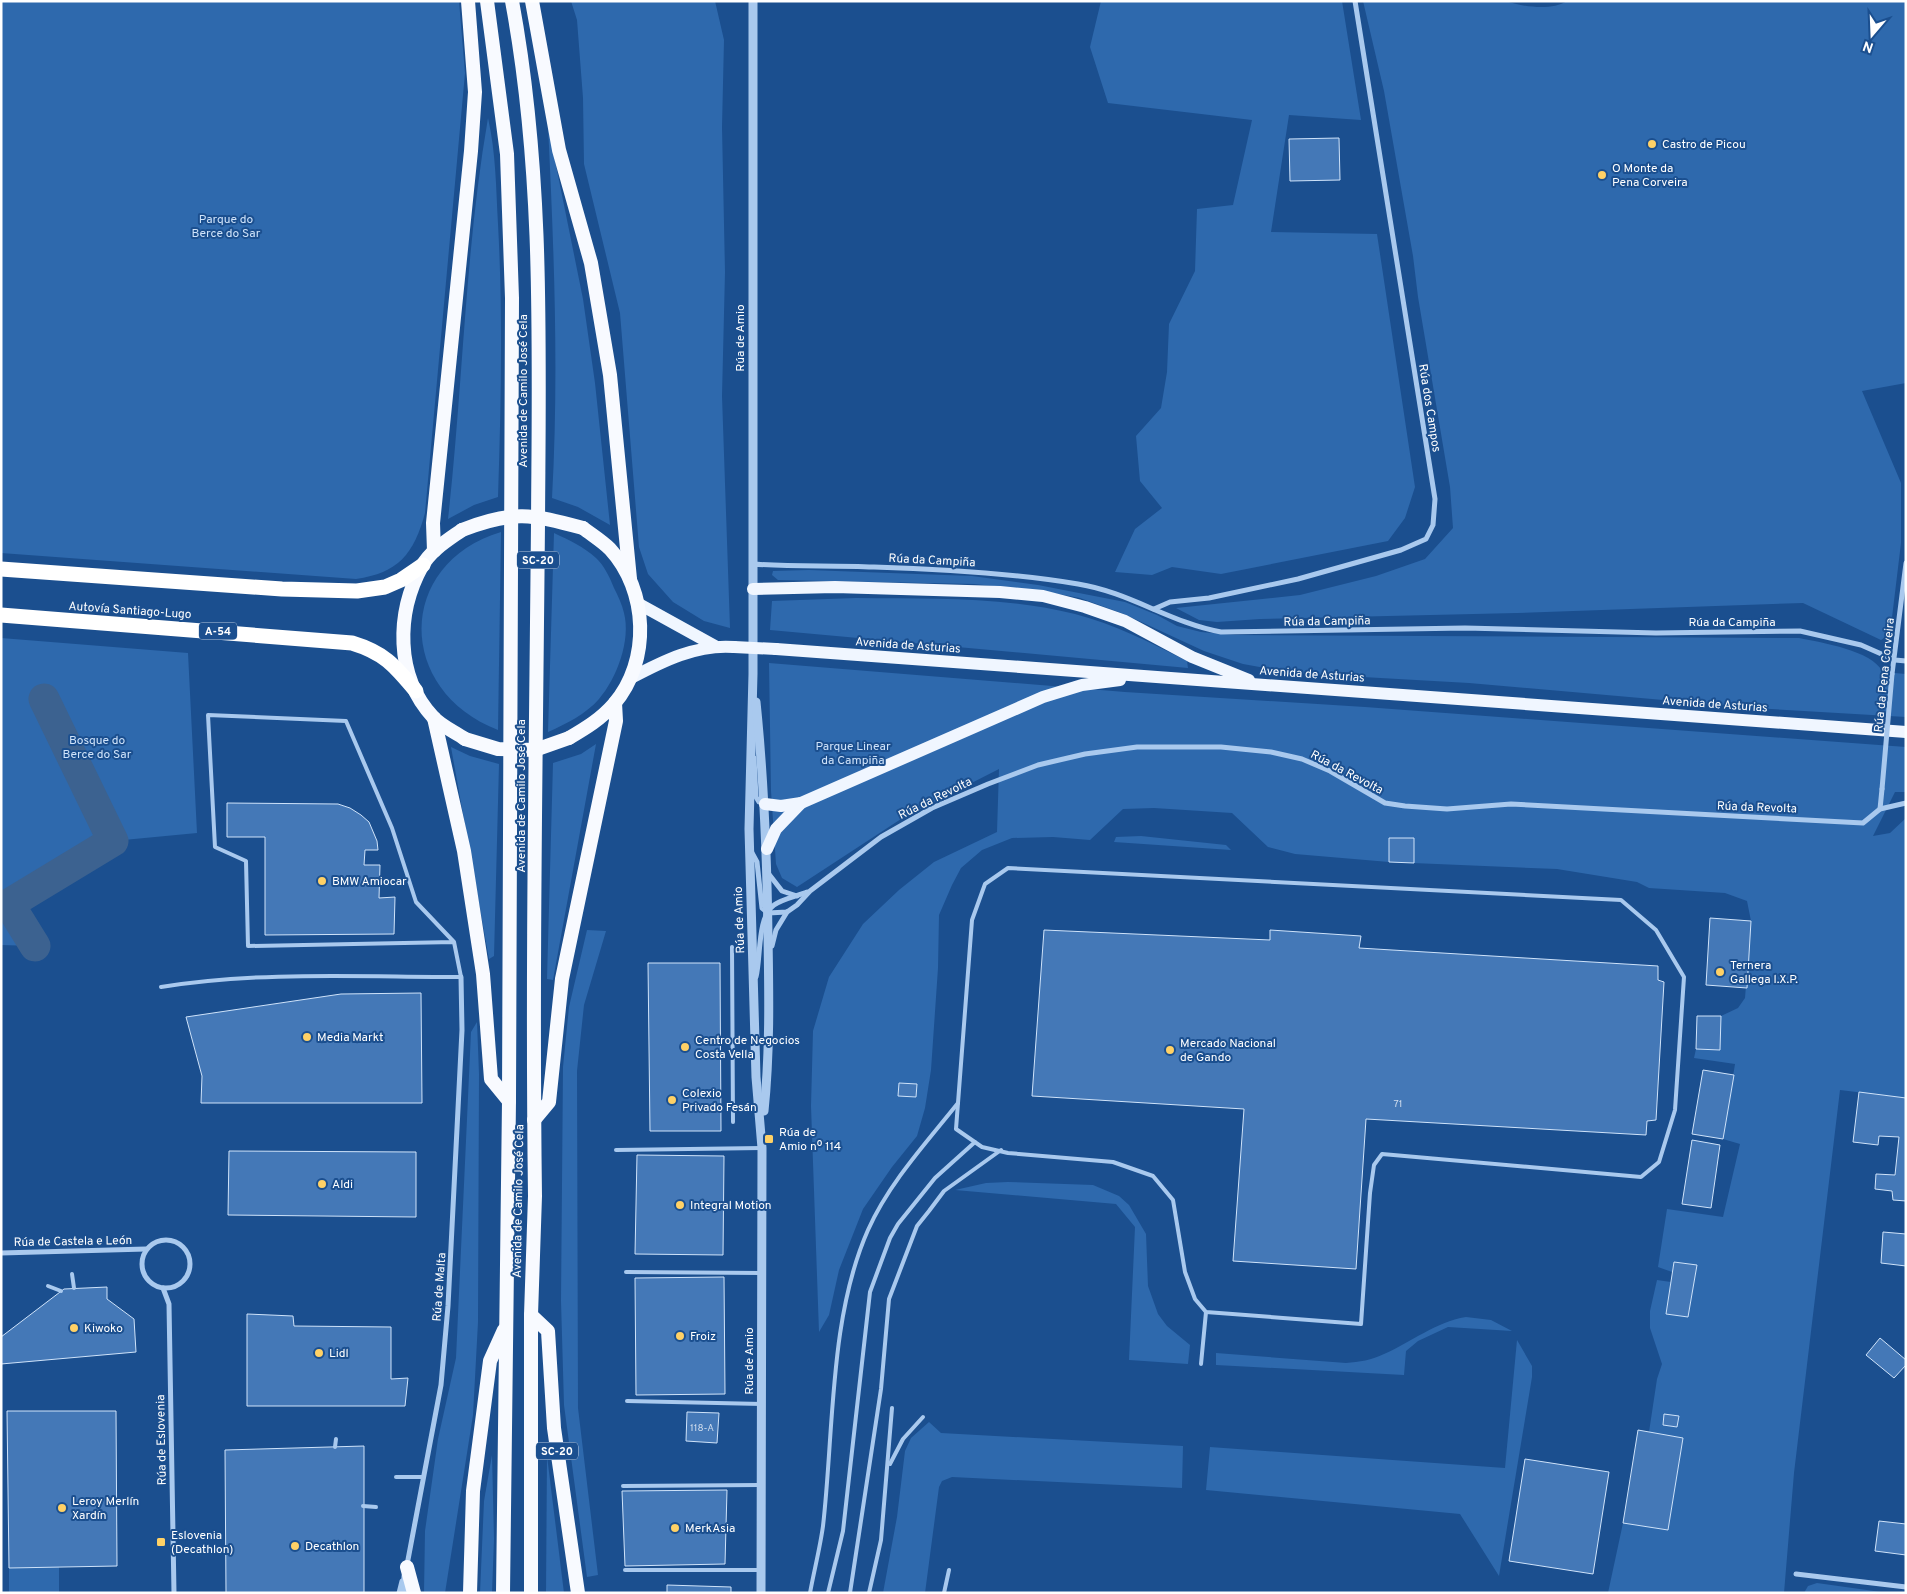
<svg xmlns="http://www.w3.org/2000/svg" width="1907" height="1594" font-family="Overpass,sans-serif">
  <rect width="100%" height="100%" fill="#1b4f8f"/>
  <g fill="#2e69ad">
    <path d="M1 1H459L465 73 425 513C414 554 398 573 356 579L1 553Z"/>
    <polygon points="571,1 715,1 724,40 722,127 725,272 722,396 730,628 704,621 673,602 648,574 639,547 620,313 584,164 583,98 577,20"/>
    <polygon points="1101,1 1342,1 1361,120 1289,115 1271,232 1377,234 1415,487 1405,518 1388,541 1221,574 1172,567 1152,575 1115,572 1135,529 1162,508 1140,481 1136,436 1161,408 1167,372 1169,324 1195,271 1197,209 1233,205 1252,120 1108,103 1090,47"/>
    <path d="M1363 1H1506C1523 7 1552 11 1567 1H1906V383L1862 391 1901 483V543L1890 634 1881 640 1803 603 1517 613 1260 619 1217 622 1199 620 1176 608 1300 595 1376 576 1425 559 1453 528 1450 487 1418 297 1413 256 1384 91Z"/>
    <path d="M488 118C496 153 496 188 498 224 503 315 501 406 498 497L474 505 448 519C463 386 465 250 488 118Z"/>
    <path d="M548 126 583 299 595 383 610 525 578 507 552 498C559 374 554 249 548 126Z"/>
    <path d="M501 532 498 730C396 691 395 564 501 532Z"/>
    <path d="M554 533C569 540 584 547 596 558 604 565 610 578 614 588 618 596 622 604 624 613 631 640 617 678 599 699 586 714 566 724 548 732Z"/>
    <path d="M809 570 972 576 1038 585 1125 602 1157 615 1177 626 1201 632 1235 635 1799 638C1823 643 1871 650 1883 672L1906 674V717L1754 708 1469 683 1292 673 1243 664 1204 651 1124 614 1080 598 1042 591 974 584 778 580 772 575 773 571Z"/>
    <path d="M856 598C929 599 1004 596 1075 614 1114 624 1151 643 1187 661L1188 668 770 630 772 601Z"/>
    <polygon points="1,638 188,653 197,833 113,841 9,904 35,946 1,945"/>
    <polygon points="769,663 1125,692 1365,707 1906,747 1906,792 1895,792 1873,836 1890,833 1906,818 1906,1098 1840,1090 1794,1473 1784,1593 1608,1593 1623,1523 1668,1530 1683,1438 1649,1432 1657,1379 1662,1364 1650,1328 1650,1311 1657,1280 1671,1282 1666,1314 1688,1317 1697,1265 1674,1262 1672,1272 1658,1267 1667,1209 1723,1217 1740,1144 1723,1139 1735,1064 1694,1058 1696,1049 1720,1050 1721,1016 1738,1008 1745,998 1751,921 1747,901 1725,893 1649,888 1637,882 1557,869 1389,862 1295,854 1268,847 1232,813 1154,808 1123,809 1090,840 1053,837 1012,838 982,850 961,868 952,885 939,915 938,968 931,1070 925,1108 917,1136 892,1167 863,1209 839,1270 829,1315 819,1332 811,1106 813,1031 829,977 863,924 899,890 934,862 997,832 999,769 901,819 797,887 782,878 776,864 771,791"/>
    <polygon points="596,744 553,980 547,979 553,763 581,754"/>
    <polygon points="451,747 470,756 499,764 494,956 489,959"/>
    <polygon points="1141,836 1226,845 1231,850 1114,842 1116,837"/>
    <polygon points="587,930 606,931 584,1005 577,1071 578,1408 598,1575 587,1577 564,1405 561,1301 563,1067 569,1007"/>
    <polygon points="477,1022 479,1074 478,1322 473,1415 445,1593 424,1593 425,1531 438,1439 456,1358 471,1032"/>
    <polygon points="1008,1182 1093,1185 1119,1196 1129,1205 1146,1234 1148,1286 1158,1314 1167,1326 1190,1345 1188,1364 1129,1360 1135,1227 1116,1204 955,1190 986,1183"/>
    <path d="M1466 1317 1491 1320 1512 1331 1448 1327 1418 1341 1406 1351 1404 1375 1216 1365V1353L1346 1363C1359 1362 1372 1360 1384 1354 1412 1342 1435 1322 1466 1317Z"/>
    <polygon points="1517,1340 1532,1366 1532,1377 1499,1576 1460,1514 1206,1490 1210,1447 1505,1468"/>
    <polygon points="929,1422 941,1433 1183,1446 1182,1488 952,1477 942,1481 939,1487 925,1593 883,1593 897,1517 905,1451 911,1438"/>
    <polygon points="492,1455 494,1539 492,1593 480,1593 484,1501"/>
    <polygon points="547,1456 564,1593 546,1593"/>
    <polygon points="59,1567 59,1593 9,1593 9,1568"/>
    <polygon points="1817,1583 1881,1592 1887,1593 1804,1593 1808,1586"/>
  </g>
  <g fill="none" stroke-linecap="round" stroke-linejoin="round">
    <polyline stroke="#3c6290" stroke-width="31" points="35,946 9,904 113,841 44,699"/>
  </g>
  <g fill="#4478b7" stroke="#cfe3fa">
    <polygon points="1339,138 1340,180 1290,181 1289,139"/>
    <polygon points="227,803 338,804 350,808 361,815 369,822 377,841 378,850 365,850 364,865 380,865 379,898 395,897 394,934 265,935 265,837 227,837"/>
    <polygon points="1389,838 1414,838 1414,863 1389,862"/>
    <polygon points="1710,918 1751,921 1747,988 1706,985"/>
    <polygon points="1044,930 1270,940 1270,930 1361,936 1359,948 1658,966 1658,980 1664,982 1656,1120 1647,1121 1646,1135 1366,1119 1356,1269 1233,1261 1244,1109 1032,1096"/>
    <polygon points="648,963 720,963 721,1131 650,1131"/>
    <polygon points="421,993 422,1103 201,1103 202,1076 186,1017 341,994"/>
    <polygon points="1697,1016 1721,1016 1720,1050 1696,1049"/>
    <polygon points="1703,1070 1734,1075 1723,1139 1692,1134"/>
    <polygon points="899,1083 917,1084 916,1097 898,1096"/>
    <polygon points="1859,1092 1906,1098 1906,1201 1893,1200 1892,1191 1875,1189 1876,1174 1895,1175 1899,1137 1879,1136 1878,1145 1853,1142"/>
    <polygon points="1692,1140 1720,1145 1711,1208 1682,1204"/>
    <polygon points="229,1151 416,1152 416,1217 228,1215"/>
    <polygon points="637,1155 724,1156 723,1255 635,1254"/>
    <polygon points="1883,1232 1906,1234 1906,1266 1881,1263"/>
    <polygon points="1674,1262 1697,1265 1688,1317 1666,1314"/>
    <polygon points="724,1277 725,1394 636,1395 635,1278"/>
    <polygon points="107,1287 107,1299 134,1319 136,1352 1,1364 1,1337 64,1289"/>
    <polygon points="247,1314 293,1316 294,1326 391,1327 391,1379 408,1378 405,1406 247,1406"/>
    <polygon points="1880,1338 1906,1360 1906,1365 1894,1378 1866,1355"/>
    <polygon points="7,1411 116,1411 117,1566 9,1568"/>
    <polygon points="687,1412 719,1413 717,1443 686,1441"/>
    <polygon points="1664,1414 1679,1416 1677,1427 1663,1425"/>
    <polygon points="1638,1430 1683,1438 1668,1530 1623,1523"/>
    <polygon points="364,1446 364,1593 226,1593 225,1450"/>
    <polygon points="1525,1459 1609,1472 1593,1574 1509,1561"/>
    <polygon points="727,1490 725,1564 625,1566 622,1491"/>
    <polygon points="1879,1521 1906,1524 1906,1555 1875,1551"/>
    <polygon points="667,1585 731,1587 731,1593 667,1593"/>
  </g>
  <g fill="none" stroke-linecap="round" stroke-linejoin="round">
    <g stroke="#a9c9ee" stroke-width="4">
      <polygon points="1008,868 1621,900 1656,930 1684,977 1675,1110 1659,1162 1641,1177 1382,1154 1374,1165 1370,1193 1361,1324 1206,1312 1195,1299 1185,1272 1173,1200 1153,1176 1113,1162 1008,1153 982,1147 956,1129 972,920 985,884"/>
      <polyline points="732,947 733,1122"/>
      <path d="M161 987C260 971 361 977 461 977L454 942 416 902 392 828 346 721 208 715 215 847 246 861 248 946 454 942"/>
      <polyline points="616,1150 762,1148"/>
      <polyline points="626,1272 761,1273"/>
      <polyline points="72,1274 74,1288"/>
      <polyline points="48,1286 61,1291"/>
      <polyline points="1201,1364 1206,1312"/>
      <polyline points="627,1401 762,1404"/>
      <polyline points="335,1447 336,1439"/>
      <polyline points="890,1464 903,1439 923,1417"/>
      <polyline points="396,1477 422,1477"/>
      <polyline points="623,1486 760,1485"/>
      <polyline points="363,1506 376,1507"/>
      <polyline points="625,1570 760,1570"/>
      <path d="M810 1593C814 1571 820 1548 823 1526 834 1431 829 1318 868 1230 889 1183 926 1143 958 1103"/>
      <polyline points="828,1593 843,1531 870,1292 890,1238 898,1224 935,1178 975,1142"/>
      <polyline points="850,1593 881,1389 889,1299 917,1226 929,1211 944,1191 1001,1150"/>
      <polyline points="869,1593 881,1540 892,1408"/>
      <polyline points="944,1593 949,1570"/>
    </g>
    <g stroke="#a9c9ee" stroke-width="5">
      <path d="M752 564C793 567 833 565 874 567 942 569 1011 573 1078 584 1129 592 1171 623 1221 632L1465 628 1656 633 1800 631 1861 645 1895 660 1906 661"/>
      <polyline points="1154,609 1170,602 1209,598 1298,579 1401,550 1426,539 1433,525 1435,499 1355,1"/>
      <polyline points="1892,674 1906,563"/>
      <polyline points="754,758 756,797 759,802 765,804"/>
      <polyline points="1880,809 1882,789"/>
      <polyline points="751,851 757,862 762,908 768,913"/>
      <polyline points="768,873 782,891 797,896"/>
      <polyline points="768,913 787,912 797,905 810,891 881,837 932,808 988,784 1038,765 1085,754 1137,747 1221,747 1271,752 1302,759 1330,771 1385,803 1405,806 1447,809 1511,804 1863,823 1880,809 1906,803"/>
      <polyline points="772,946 776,930 787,912"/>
      <path d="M756 977C761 957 757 917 774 905 782 899 797 896 807 892"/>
      <circle cx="166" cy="1264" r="24"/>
      <polyline points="1,1253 146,1249"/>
      <polyline points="163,1288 169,1304 174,1593"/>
      <polyline points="407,1565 441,1385 448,1306 462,1030 461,977"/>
      <polyline points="1796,1574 1906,1587"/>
      <polyline points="399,1593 402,1581"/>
    </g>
    <g stroke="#a9c9ee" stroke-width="9">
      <polyline points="753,1 753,674 749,829 756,1077 762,1148 761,1593"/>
      <path d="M756 702C764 780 767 858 768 936 769 995 770 1053 764 1111"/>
      <polyline points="405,1593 406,1576"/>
    </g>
    <g stroke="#f0f6ff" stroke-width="12">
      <polyline points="753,589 835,587 1000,592 1043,596 1085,607 1125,621 1192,657 1249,680"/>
      <polyline points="639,604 715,646"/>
      <polyline points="776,649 1906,732"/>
      <path d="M631 678C663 661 697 644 734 647"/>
      <polyline points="765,804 781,806 801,803 1043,697 1082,685 1120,680"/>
      <polyline points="767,849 776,829 801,803"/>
    </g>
    <g stroke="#f8faff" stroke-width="14">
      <polyline points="487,1 507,154 512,298 509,1101 503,1593"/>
      <path d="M512 1C544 173 539 348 538 523 536 747 532 972 535 1196L531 1315V1593"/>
      <polyline points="532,1 559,150 591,263 610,375 630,579"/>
      <path d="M462 530C448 540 431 550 422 566 396 613 395 676 433 717 441 726 455 732 465 739"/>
      <polyline points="434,551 433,523 471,151 475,92 468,1"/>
      <polyline points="434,718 464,851 483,974 491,1079 509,1101"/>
      <path d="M569 738C586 728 601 719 614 704 651 661 648 590 610 549 602 541 592 535 583 528"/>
      <polyline points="534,1120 549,1102 562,979 616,721 615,703"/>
      <polyline points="531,1315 548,1331 554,1428 578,1593"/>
      <polyline points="407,1567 414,1593"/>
      <polyline points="470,1593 473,1491 490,1361 504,1330"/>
    </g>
    <g stroke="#fff" stroke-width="15">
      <polyline points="1,569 282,589 357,591 385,587 401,580 423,565"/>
      <path d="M1 615 352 643C385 653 395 666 416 691"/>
    </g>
    <polyline stroke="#a9c9ee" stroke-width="5" points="1882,789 1892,674"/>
    <polyline stroke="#f0f6ff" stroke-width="12" points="734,647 776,649"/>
    <g stroke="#f8faff" stroke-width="14">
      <path d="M462 530C513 510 531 514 583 528"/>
      <polyline points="465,739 498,749 535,750 569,738"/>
    </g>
  </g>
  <g fill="#ffd166" stroke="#1b4f8f" stroke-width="2">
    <circle cx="1652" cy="144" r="5"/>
    <circle cx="1602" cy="175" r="5"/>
    <circle cx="322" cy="881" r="5"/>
    <circle cx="1720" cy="972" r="5"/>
    <circle cx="307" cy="1037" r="5"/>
    <circle cx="685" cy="1047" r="5"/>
    <circle cx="1170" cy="1050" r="5"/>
    <circle cx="672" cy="1100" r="5"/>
    <rect x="764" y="1134" width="10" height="10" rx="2.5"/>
    <circle cx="322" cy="1184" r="5"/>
    <circle cx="680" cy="1205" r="5"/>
    <circle cx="74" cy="1328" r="5"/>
    <circle cx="680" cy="1336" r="5"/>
    <circle cx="319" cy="1353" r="5"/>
    <circle cx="62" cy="1508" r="5"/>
    <circle cx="675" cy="1528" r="5"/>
    <rect x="156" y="1537" width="10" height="10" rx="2.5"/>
    <circle cx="295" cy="1546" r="5"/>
  </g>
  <g text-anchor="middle" stroke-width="4" stroke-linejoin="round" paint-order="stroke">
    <g font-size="10" fill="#d0dded">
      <text x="1398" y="1107">71</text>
      <text x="702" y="1431">118-A</text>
    </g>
    <g fill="#1b4f8f" stroke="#bbcadd" stroke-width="1">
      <rect x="517" y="551.5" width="42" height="17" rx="4"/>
      <rect x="199" y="622.5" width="38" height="17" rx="4"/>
      <rect x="536" y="1442.5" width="42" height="17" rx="4"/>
    </g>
    <g font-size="11" font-weight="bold" fill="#fff">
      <text x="538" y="564">SC-20</text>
      <text x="218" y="635">A-54</text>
      <text x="557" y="1455">SC-20</text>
    </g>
    <g font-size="12" fill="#fff" stroke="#1b4f8f" text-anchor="start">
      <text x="1662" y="148">Castro de Picou</text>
      <text x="1612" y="172">O Monte da<tspan x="1612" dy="14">Pena Corveira</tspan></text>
      <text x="332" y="885">BMW Amiocar</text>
      <text x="1730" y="969">Ternera<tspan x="1730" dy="14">Gallega l.X.P.</tspan></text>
      <text x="317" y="1041">Media Markt</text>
      <text x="695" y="1044">Centro de Negocios<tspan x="695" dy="14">Costa Vella</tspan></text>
      <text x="1180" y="1047">Mercado Nacional<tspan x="1180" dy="14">de Gando</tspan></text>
      <text x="682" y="1097">Colexio<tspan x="682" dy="14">Privado Fesán</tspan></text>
      <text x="779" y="1136">Rúa de<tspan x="779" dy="14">Amio nº 114</tspan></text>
      <text x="332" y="1188">Aldi</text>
      <text x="690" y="1209">Integral Motion</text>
      <text x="84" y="1332">Kiwoko</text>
      <text x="690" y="1340">Froiz</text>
      <text x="329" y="1357">Lidl</text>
      <text x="72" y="1505">Leroy Merlín<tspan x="72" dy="14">Xardín</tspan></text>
      <text x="685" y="1532">MerkAsia</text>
      <text x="171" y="1539">Eslovenia<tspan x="171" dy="14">(Decathlon)</tspan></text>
      <text x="305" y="1550">Decathlon</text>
    </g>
    <g font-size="12" fill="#cfe3fa" stroke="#1b4f8f">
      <text x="226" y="223">Parque do<tspan x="226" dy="14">Berce do Sar</tspan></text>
      <text x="97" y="744">Bosque do<tspan x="97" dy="14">Berce do Sar</tspan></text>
      <text x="853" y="750">Parque Linear<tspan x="853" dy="14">da Campiña</tspan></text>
    </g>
    <g font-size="12" fill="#fff" stroke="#1b4f8f">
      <text transform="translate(740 338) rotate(-90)" y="4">Rúa de Amio</text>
      <text transform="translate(523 391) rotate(-90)" y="4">Avenida de Camilo José Cela</text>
      <text transform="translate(1430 408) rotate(81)" y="4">Rúa dos Campos</text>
      <text transform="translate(932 560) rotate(3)" y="4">Rúa da Campiña</text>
      <text transform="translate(130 610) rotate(4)" y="4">Autovía Santiago-Lugo</text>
      <text transform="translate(1327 621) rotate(-1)" y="4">Rúa da Campiña</text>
      <text x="1732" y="626">Rúa da Campiña</text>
      <text transform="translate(908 645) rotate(4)" y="4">Avenida de Asturias</text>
      <text transform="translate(1312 674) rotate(4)" y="4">Avenida de Asturias</text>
      <text transform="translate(1884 675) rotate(-84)" y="4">Rúa da Pena Corveira</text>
      <text transform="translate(1715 704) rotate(4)" y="4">Avenida de Asturias</text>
      <text transform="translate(1347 772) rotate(28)" y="4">Rúa da Revolta</text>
      <text transform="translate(521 796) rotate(-90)" y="4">Avenida de Camilo José Cela</text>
      <text transform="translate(935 798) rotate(-26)" y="4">Rúa da Revolta</text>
      <text transform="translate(1757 807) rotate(2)" y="4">Rúa da Revolta</text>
      <text transform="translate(739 920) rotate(-92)" y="4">Rúa de Amio</text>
      <text transform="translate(518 1201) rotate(-89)" y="4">Avenida de Camilo José Cela</text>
      <text transform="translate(73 1241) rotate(-1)" y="4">Rúa de Castela e León</text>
      <text transform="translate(439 1287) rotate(-86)" y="4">Rúa de Malta</text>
      <text transform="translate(749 1361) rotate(-90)" y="4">Rúa de Amio</text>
      <text transform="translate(161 1440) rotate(-91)" y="4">Rúa de Eslovenia</text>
    </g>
  </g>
  <rect width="1907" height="1594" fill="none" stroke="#ffffff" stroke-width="5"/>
  <g transform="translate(1872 35) rotate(199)" stroke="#1b4f8f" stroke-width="4" paint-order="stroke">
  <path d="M0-4L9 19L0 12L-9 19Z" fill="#ffffff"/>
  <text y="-8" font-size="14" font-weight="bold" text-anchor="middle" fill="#ffffff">N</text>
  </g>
</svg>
